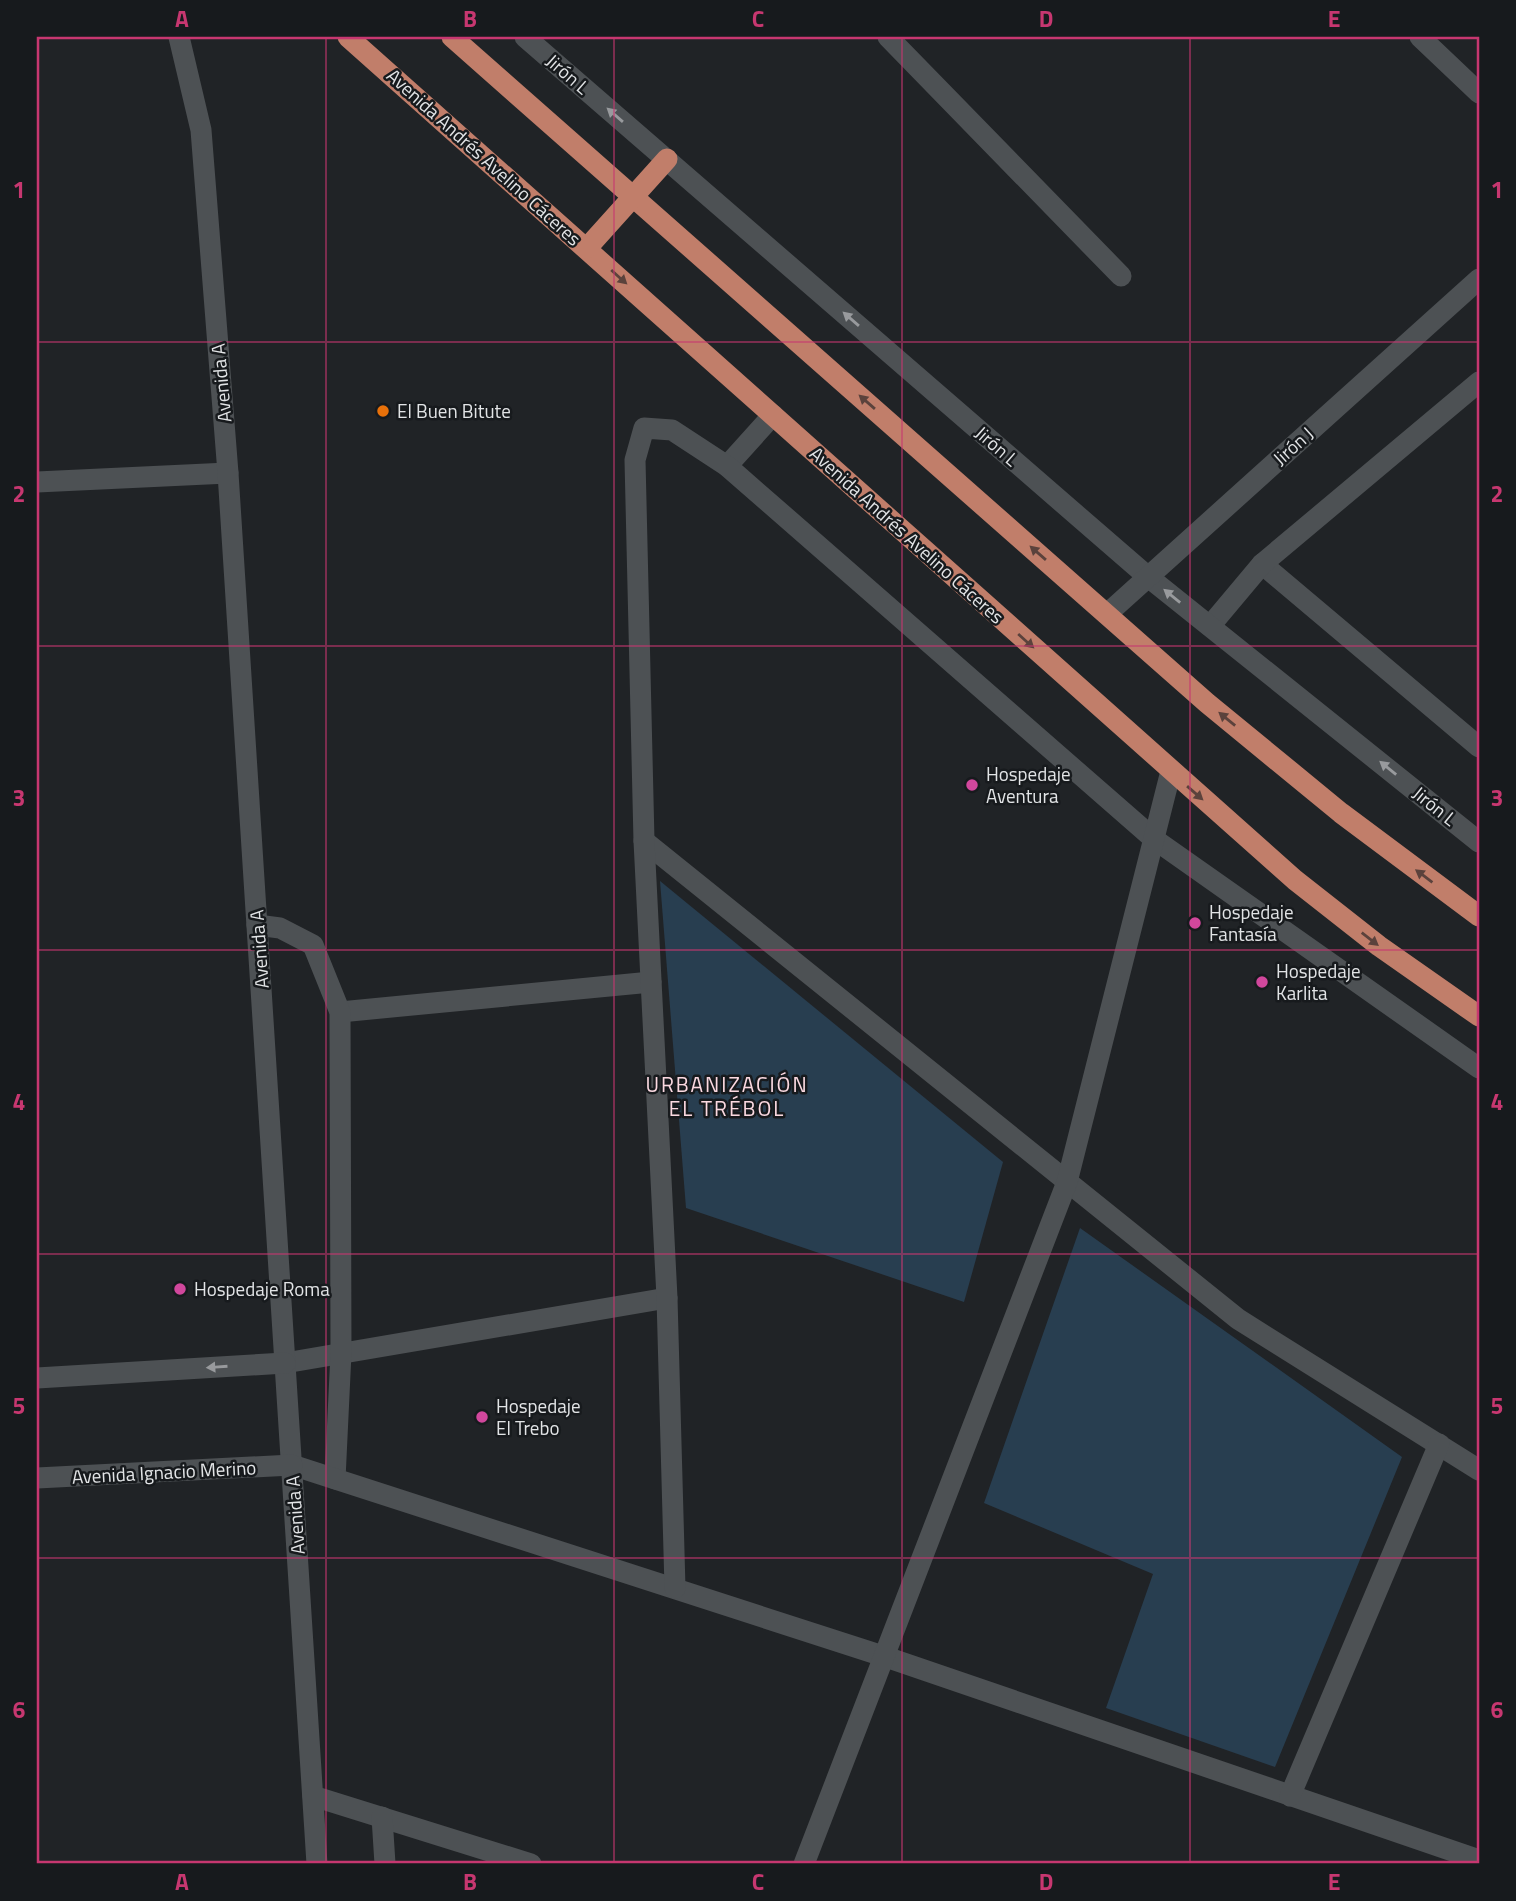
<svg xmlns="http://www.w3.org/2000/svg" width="1516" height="1901" font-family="'Titillium Web',sans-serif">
  <rect width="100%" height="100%" fill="#202326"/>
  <g fill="#283e50">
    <polygon points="660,881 1003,1162 964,1302 686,1208"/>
    <polygon points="1080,1228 1402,1457 1275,1767 1106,1708 1153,1574 984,1503"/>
  </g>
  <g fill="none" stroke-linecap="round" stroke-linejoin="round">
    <g stroke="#4d5154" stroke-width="21">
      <polyline points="888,37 1121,276"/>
      <polyline points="1262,564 1479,747"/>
      <polyline points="1210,626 1262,564 1479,382"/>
      <polyline points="340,1012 651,982"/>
      <polyline points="285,1363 667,1298"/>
    </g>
    <g stroke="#4d5154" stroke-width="21">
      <polyline points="525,37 1147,576 1479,842"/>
      <polyline points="1420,37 1479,93"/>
      <polyline points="727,466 773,415"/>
      <polyline points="37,482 228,473"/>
      <polyline points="1107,614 1479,279"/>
      <polyline points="644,841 1238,1319 1479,1470"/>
      <polyline points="257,925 280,928 313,945 340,1012 341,1353 335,1479"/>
      <polyline points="292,1465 886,1657 1479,1860"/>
      <polyline points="675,1588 667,1298 644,841 635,460 644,428 672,430 727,466 1154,839 1479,1068"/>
      <polyline points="313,1796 531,1864"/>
      <polyline points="1290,1796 1439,1444"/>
      <polyline points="382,1817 385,1864"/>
      <polyline points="804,1864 1067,1182 1171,771"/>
    </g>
    <g stroke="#4d5154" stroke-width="21">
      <polyline points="179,37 201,130 228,473 317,1864"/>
      <polyline points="37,1378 285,1363"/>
      <polyline points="37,1478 292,1465"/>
    </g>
    <g stroke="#c17e6a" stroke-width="21">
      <polyline points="348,37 1295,880 1379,946 1479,1016"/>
      <polyline points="452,37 1207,703 1341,813 1479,916"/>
      <polyline points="587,248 667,159"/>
    </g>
  </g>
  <defs><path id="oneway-solid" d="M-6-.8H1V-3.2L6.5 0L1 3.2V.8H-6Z" transform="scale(1.75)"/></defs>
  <g fill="#989a9d">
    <use href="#oneway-solid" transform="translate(615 115) rotate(-139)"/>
    <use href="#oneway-solid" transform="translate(851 319) rotate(-139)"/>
    <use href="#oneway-solid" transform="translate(1172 596) rotate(-141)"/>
    <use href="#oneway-solid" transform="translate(1388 768) rotate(-141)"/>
    <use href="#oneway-solid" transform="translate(217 1367) rotate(176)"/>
  </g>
  <g fill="#5b423c">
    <use href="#oneway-solid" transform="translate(619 277) rotate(42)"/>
    <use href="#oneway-solid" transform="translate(867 402) rotate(-139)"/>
    <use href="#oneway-solid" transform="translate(1038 553) rotate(-139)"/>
    <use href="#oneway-solid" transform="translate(1026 641) rotate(42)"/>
    <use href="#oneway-solid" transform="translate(1227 719) rotate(-141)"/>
    <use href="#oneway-solid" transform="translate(1195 793) rotate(41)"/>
    <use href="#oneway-solid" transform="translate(1424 876) rotate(-143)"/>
    <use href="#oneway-solid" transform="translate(1370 939) rotate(38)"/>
  </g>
  <path fill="none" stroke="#c73770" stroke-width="2" stroke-opacity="0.55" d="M326 37V1864M614 37V1864M902 37V1864M1190 37V1864M37 342H1479M37 646H1479M37 950H1479M37 1254H1479M37 1558H1479"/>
  <circle fill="#e8710a" stroke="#171a1d" stroke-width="2.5" cx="383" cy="411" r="7"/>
  <g fill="#d1479c" stroke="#171a1d" stroke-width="2.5">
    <circle cx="972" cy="785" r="7"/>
    <circle cx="1195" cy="923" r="7"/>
    <circle cx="1262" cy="982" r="7"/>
    <circle cx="180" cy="1289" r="7"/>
    <circle cx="482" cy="1417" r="7"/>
  </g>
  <g text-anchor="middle" stroke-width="5" stroke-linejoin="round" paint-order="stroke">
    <g font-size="19" fill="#e2e4e6" stroke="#171a1d">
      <text transform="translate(568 74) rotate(41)" y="7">Jirón L</text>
      <text transform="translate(484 157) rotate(42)" y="7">Avenida Andrés Avelino Cáceres</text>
      <text transform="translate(221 383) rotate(-95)" y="7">Avenida A</text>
      <text transform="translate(997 446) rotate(41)" y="7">Jirón L</text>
      <text transform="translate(1293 446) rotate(-42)" y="7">Jirón J</text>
      <text transform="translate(907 535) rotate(42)" y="7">Avenida Andrés Avelino Cáceres</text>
      <text transform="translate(1435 806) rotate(39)" y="7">Jirón L</text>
      <text transform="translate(259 949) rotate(-94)" y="7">Avenida A</text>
      <text transform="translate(164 1472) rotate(-3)" y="7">Avenida Ignacio Merino</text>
      <text transform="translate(295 1515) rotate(-94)" y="7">Avenida A</text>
    </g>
    <g font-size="19" fill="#e2e4e6" stroke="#171a1d" text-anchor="start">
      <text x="397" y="418">El Buen Bitute</text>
      <text x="986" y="781">Hospedaje<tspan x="986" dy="22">Aventura</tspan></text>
      <text x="1209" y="919">Hospedaje<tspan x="1209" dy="22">Fantasía</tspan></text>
      <text x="1276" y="978">Hospedaje<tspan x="1276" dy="22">Karlita</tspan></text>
      <text x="194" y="1296">Hospedaje Roma</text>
      <text x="496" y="1413">Hospedaje<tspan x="496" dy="22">El Trebo</tspan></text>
    </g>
    <g font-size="21" letter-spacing="2" fill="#fbd9e1" stroke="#171a1d">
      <text x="727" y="1092">URBANIZACIÓN<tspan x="727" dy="24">EL TRÉBOL</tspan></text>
    </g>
  </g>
  <rect width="1516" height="1901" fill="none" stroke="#171a1d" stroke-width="77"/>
  <rect x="38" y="38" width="1440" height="1824" fill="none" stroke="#c73770" stroke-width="2.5"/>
  <g font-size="23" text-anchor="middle" font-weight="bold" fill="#c73770">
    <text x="182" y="27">A</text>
    <text x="470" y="27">B</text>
    <text x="758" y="27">C</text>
    <text x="1046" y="27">D</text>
    <text x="1334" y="27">E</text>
    <text x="19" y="198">1</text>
    <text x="1497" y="198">1</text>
    <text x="19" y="502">2</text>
    <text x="1497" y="502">2</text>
    <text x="19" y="806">3</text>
    <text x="1497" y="806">3</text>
    <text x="19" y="1110">4</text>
    <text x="1497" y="1110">4</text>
    <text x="19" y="1414">5</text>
    <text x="1497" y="1414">5</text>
    <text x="19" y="1718">6</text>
    <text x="1497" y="1718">6</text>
    <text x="182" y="1890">A</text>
    <text x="470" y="1890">B</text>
    <text x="758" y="1890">C</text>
    <text x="1046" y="1890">D</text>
    <text x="1334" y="1890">E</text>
  </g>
</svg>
